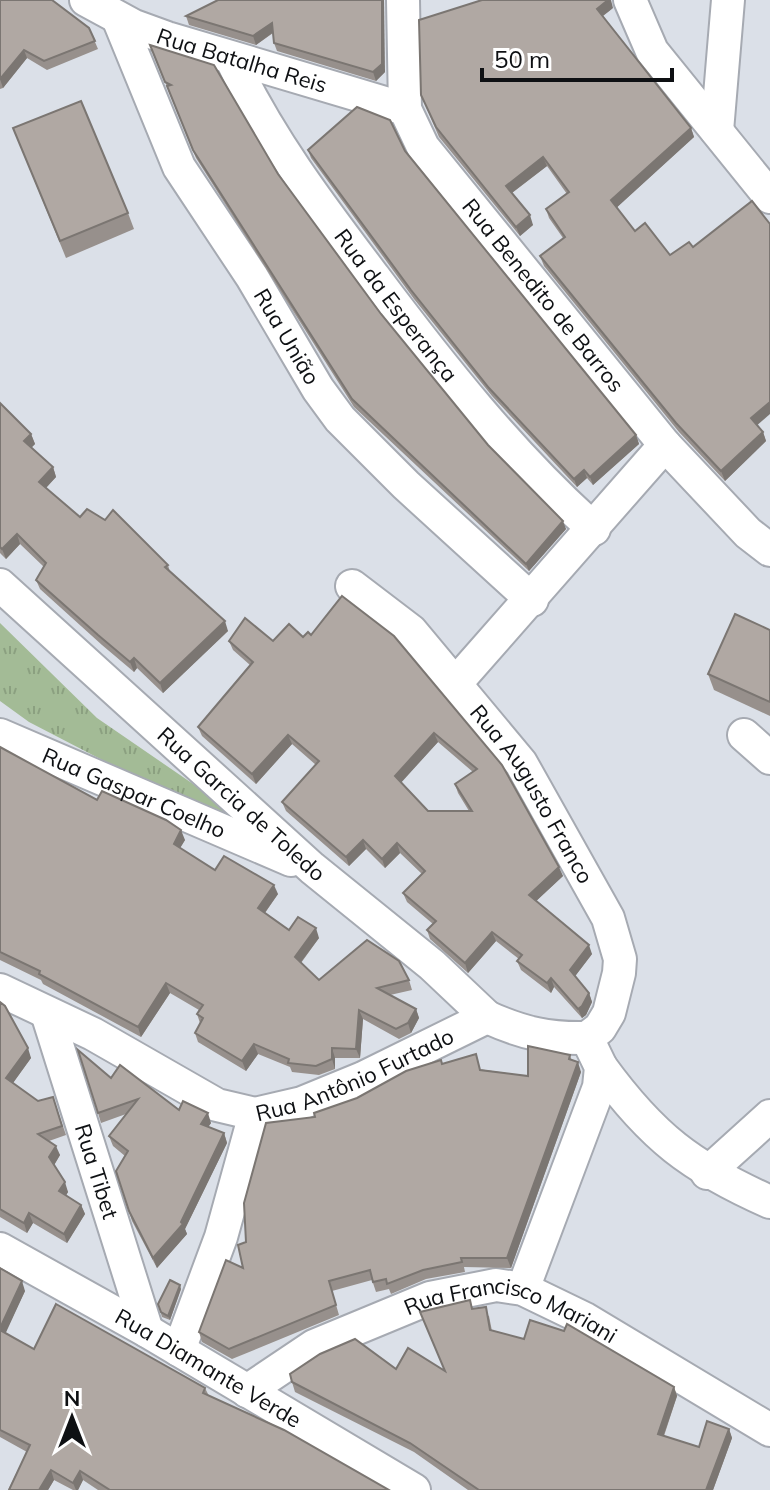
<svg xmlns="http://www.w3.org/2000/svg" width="770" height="1490" font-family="Mulish,sans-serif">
  <defs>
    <pattern id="park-tufts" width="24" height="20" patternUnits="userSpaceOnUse" patternTransform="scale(2)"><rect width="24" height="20" fill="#a3bb96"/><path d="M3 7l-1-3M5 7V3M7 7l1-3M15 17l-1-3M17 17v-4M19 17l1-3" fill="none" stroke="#8ba080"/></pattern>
  </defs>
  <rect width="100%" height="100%" fill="#dbe0e8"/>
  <polygon fill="url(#park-tufts)" points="0,623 97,718 247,821 241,832 29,722 0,701"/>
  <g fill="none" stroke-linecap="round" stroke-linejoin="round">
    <g stroke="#a6aab2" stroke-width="36">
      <g id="minor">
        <path id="s1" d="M86 0 134 26 167 38 405 109"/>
        <path id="s2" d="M403 0 405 109 423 147 665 445 748 533 770 550"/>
        <polyline points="630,0 652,51 770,197"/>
        <path id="s3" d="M118 18 179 167 252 277 318 389 340 419 406 485 532 600"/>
        <path id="s4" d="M231 58C269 139 321 207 374 277 440 365 511 455 594 529"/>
        <polyline points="717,131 728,0"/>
        <path id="s5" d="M0 585 312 868 432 965 487 1017"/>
        <path id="s6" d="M352 586 411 631 521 763 608 918 620 959 619 973 609 1013 600 1028 587 1038"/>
        <polyline points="455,684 665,445"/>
        <path id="s7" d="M0 735 291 860"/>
        <polyline points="744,735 770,758"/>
        <path id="s8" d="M0 990 93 1034 217 1105 255 1114 302 1103 363 1078 487 1017C522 1033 549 1039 587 1038"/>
        <path id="s9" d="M47 1013 147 1331"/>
        <path d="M601 1067C652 1137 691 1167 770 1202"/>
        <polyline points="707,1173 770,1116"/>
        <path id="s10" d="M0 1249 147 1331 414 1490"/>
        <polyline points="523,1289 599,1087 601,1067 587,1038"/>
        <polyline points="179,1350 221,1237 255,1114"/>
        <path id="s11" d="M247 1391 314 1346 430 1298 496 1285 523 1289 585 1319 770 1430"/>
      </g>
    </g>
    <use href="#minor" stroke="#fff" stroke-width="32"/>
  </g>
  <g fill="#97908c" fill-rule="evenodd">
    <polygon points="0,0 89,28 98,49 47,70 27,58 3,88 0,89"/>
    <polygon points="218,0 385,72 376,81 277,51 274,43 273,33 256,45 189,25 186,16"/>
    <polygon points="613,8 603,16 691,128 694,137 616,208 757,425 763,432 766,441 725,481 679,432 544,266 540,256 563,238 549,218 546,209 567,194 547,166 512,193 533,225 520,236 439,137 421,95"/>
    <polygon points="150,45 278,174 381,314 488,445 566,529 529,571 354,407 196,158"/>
    <polygon points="13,128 128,213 134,229 66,258"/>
    <polygon points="308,150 405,151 636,435 639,444 593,485 587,478 577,487 492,396 414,299 311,158"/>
    <polygon points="0,403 31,434 35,444 31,448 53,467 56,477 46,488 80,517 168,565 170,572 228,631 163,693 137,668 134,672 102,645 40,589 36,580 44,567 20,544 6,559 0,553"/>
    <path d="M342 596 563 876 536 901 592 954 575 976 589 993 592 1002 586 1015 582 1018 554 987 551 993 521 970 517 961 519 959 496 941 468 973 430 939 427 930 433 924 407 902 403 893 422 874 400 853 385 868 366 849 349 866 286 811 282 802 316 765 292 744 256 784 202 736 198 727 250 665 233 650 229 641H273L311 635ZM438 742 473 772 455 784 458 793 469 811H428L401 782Z"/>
    <polygon points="770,630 770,716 714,690 708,674"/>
    <polygon points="0,747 97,800 185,840 180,848 215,870 278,894 265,913 289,930 319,938 301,963 319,980 409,980 412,990 390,995 416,1009 419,1018 411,1033 399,1039 363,1019 360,1058 335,1058 335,1069 319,1075 292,1072 290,1067 258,1054 246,1071 198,1042 195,1033 200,1023 197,1014 199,1010 170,993 141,1037 43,984 41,980 0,960"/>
    <polygon points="0,1002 31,1058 13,1083 38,1101 53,1097 66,1135 49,1141 60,1155 54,1165 68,1192 66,1195 81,1205 85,1214 67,1243 33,1223 27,1233 0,1217"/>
    <polygon points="570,1055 571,1059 581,1072 511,1268 464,1267 465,1272 426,1279 391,1294 389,1289 376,1292 372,1280 332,1291 339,1315 232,1359 202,1342 199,1332 243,1268 246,1242 315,1117 441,1060 443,1064 528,1076"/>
    <polygon points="111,1078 179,1110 211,1123 208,1127 224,1133 227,1143 185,1229 187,1234 157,1268 132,1221 116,1171 125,1156 113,1146 109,1136 126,1114 101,1123 98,1113"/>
    <polygon points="0,1268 25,1291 5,1333 34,1349 205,1388 209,1396 389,1490 98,1490 83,1480 78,1490 73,1490 54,1480 48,1490 8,1490 27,1452 0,1437"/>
    <polygon points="181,1289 170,1320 162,1317 158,1304"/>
    <polygon points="473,1309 489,1316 492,1331 674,1387 677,1396 664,1436 699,1447 729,1429 732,1438 713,1490 468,1490 414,1452 295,1392 292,1382 396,1369 444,1371"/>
  </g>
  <g fill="#7b7672">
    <polygon points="382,0 384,0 385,72 376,81 373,72"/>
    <polygon points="608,0 611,0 613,8 600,18 597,9"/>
    <polygon points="272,23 275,31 256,45 253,36"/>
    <polygon points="24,50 27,58 3,88 0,79"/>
    <polygon points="691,128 694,137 614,210 611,200"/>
    <polygon points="543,157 547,166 509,195 506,186"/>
    <polygon points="530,215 533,225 520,236 516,227"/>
    <polygon points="770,402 770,414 755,427 751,418"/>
    <polygon points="763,432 766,441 725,481 721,471"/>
    <polygon points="31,434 35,444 28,451 24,441"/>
    <polygon points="636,435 639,444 593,485 590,477"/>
    <polygon points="53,467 56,477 42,492 39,482"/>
    <polygon points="584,470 587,478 577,487 574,479"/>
    <polygon points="563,521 566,529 529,571 526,564"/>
    <polygon points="17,534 20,544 6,559 2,549"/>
    <polygon points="225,621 228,631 163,693 160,683"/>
    <polygon points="134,658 137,668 134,672 130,662"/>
    <polygon points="434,733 438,742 399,785 395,776"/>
    <polygon points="288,735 292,744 256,784 252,774"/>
    <polygon points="181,830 185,840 177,853 174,844"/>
    <polygon points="363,840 366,849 349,866 346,857"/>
    <polygon points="397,843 400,853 385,868 382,859"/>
    <polygon points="559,867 563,876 533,904 529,895"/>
    <polygon points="274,885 278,894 261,918 258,908"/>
    <polygon points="316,928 319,938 298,966 295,957"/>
    <polygon points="492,932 496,941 468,973 465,963"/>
    <polygon points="589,945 592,954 573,979 570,970"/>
    <polygon points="551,978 554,987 551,993 547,983"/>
    <polygon points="166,983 170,993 141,1037 138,1027"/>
    <polygon points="589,993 592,1002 586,1015 582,1018 578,1009"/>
    <polygon points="416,1009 419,1018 411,1033 408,1023"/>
    <polygon points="359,1010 363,1019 360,1058 356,1049"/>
    <polygon points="254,1044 258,1054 246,1071 242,1061"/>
    <polygon points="28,1048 31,1058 10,1087 6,1078"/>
    <polygon points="332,1048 335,1058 335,1069 332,1059"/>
    <polygon points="578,1062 581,1072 511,1268 507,1258"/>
    <polygon points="208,1113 211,1123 204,1133 201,1124"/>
    <polygon points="224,1133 227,1143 185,1229 187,1234 157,1268 153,1258 181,1222"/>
    <polygon points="56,1146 60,1155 53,1167 49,1157"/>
    <polygon points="65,1182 68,1192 63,1201 59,1191"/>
    <polygon points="81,1205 85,1214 67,1243 64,1234"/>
    <polygon points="29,1213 33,1223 27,1233 24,1223"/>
    <polygon points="22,1281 25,1291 3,1339 0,1328"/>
    <polygon points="180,1285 181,1289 170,1320 168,1316"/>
    <polygon points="674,1387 677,1396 661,1443 658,1434"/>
    <polygon points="729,1429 732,1438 713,1490 706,1490"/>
    <polygon points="51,1470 54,1480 48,1490 39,1490"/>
    <polygon points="80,1471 83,1480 78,1490 76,1490 73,1483"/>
  </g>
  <g fill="#b0a8a3" stroke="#7b7672" stroke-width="2" fill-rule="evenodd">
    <polygon points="0,0 52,0 89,28 95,41 44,61 24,50 0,79"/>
    <polygon points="218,0 382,0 382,64 373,72 274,43 272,23 253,36 186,16"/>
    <polygon points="482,0 608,0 597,9 691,128 611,200 635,231 645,223 670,255 689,242 693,247 752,201 770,224 770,402 751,418 763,432 721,471 676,423 540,256 565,237 546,209 569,192 543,157 506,186 530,215 516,227 436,127 421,95 419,20"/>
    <polygon points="150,45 214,65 278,174 381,314 488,445 563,521 526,564 352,399 193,150 167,86 171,85 165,82"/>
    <polygon points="81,101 128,213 60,241 13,128"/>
    <polygon points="357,107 390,120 405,151 636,435 590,477 584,470 574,479 489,388 411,290 308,150"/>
    <polygon points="0,403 31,434 24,441 53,467 39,482 80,517 87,509 105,520 113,510 168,565 165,567 225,621 160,683 134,658 130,662 98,635 36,580 46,563 17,534 2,549 0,547"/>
    <path d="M342 596 394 636 502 765 559 867 529 895 589 945 570 970 589 993 582 1006 578 1009 551 978 547 983 517 961 522 955 492 932 465 963 427 930 436 921 403 893 425 871 397 843 382 859 363 840 346 857 282 802 319 761 288 735 252 774 198 727 253 662 229 641 245 618 273 641 289 624 303 637 308 632 311 635ZM434 733 477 769 455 784 472 811H428L395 776Z"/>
    <polygon points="735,614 770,630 770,702 708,674"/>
    <polygon points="0,747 97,800 102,791 166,820 181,830 174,844 215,870 224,856 274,885 258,908 289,930 298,917 316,928 295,957 319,980 367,940 399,961 409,980 377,988 416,1009 408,1023 396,1029 359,1010 356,1049 332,1048 332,1059 316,1066 288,1063 289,1059 254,1044 242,1061 195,1033 203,1018 197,1014 203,1005 166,983 138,1027 39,974 40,971 0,952"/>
    <polygon points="0,1002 5,1006 28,1048 6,1078 38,1101 53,1097 62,1126 38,1134 56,1146 49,1157 65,1182 59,1191 81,1205 64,1234 29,1213 24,1223 0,1209"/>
    <polygon points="528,1046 570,1055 569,1059 578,1062 507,1258 461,1258 462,1262 423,1270 387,1284 386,1279 373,1282 370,1270 329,1281 336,1305 229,1349 199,1332 226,1260 243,1268 238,1245 246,1242 244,1203 266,1123 315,1117 314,1113 357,1098 406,1071 441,1060 442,1064 476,1054 480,1070 528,1076"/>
    <polygon points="78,1050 111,1078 120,1065 179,1110 183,1101 208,1113 201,1124 224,1133 181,1222 183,1224 153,1258 129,1211 116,1171 128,1151 109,1136 138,1099 98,1113"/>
    <polygon points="0,1268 22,1281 0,1328"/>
    <polygon points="170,1280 180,1285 168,1316 161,1312 158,1304"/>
    <polygon points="470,1300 472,1309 486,1307 490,1330 524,1339 530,1320 564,1331 567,1324 674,1387 658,1434 699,1447 707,1421 729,1429 706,1490 479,1490 410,1443 292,1382 290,1374 320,1354 355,1339 396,1369 408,1348 445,1371 420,1312"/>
    <polygon points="56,1304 205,1388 203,1393 284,1430 389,1490 110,1490 80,1471 73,1483 51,1470 39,1490 9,1490 30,1445 0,1430 0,1330 34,1349"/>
  </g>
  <g text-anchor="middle" stroke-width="7" stroke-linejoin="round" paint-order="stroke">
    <g font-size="22" fill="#0e1013" stroke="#fff">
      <text dy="8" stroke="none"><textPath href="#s1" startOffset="168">Rua Batalha Reis</textPath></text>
      <text dy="8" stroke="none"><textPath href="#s2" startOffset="342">Rua Benedito de Barros</textPath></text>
      <text dy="8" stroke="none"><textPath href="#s4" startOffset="298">Rua da Esperança</textPath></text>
      <text dy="8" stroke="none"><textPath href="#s3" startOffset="362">Rua União</textPath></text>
      <text dy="8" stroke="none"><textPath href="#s7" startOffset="146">Rua Gaspar Coelho</textPath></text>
      <text dy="8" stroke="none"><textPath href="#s6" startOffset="278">Rua Augusto Franco</textPath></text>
      <text dy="8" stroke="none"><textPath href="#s5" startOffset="326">Rua Garcia de Toledo</textPath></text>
      <text dy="8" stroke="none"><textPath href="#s8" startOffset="392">Rua Antônio Furtado</textPath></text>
      <text dy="8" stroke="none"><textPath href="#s9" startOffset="166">Rua Tibet</textPath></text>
      <text dy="8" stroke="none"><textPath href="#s11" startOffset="292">Rua Francisco Mariani</textPath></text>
      <text dy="8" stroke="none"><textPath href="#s10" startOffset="240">Rua Diamante Verde</textPath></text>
    </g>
  </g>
  <g transform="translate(72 1418)" stroke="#ffffff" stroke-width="6" paint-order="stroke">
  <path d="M0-6L14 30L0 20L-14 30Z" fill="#0e1013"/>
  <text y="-12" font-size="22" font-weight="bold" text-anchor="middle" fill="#0e1013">N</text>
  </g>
  <path d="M482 68v12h190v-12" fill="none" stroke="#0e1013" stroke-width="4"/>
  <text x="494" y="68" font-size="24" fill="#0e1013" stroke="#ffffff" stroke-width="6" paint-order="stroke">50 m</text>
</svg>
